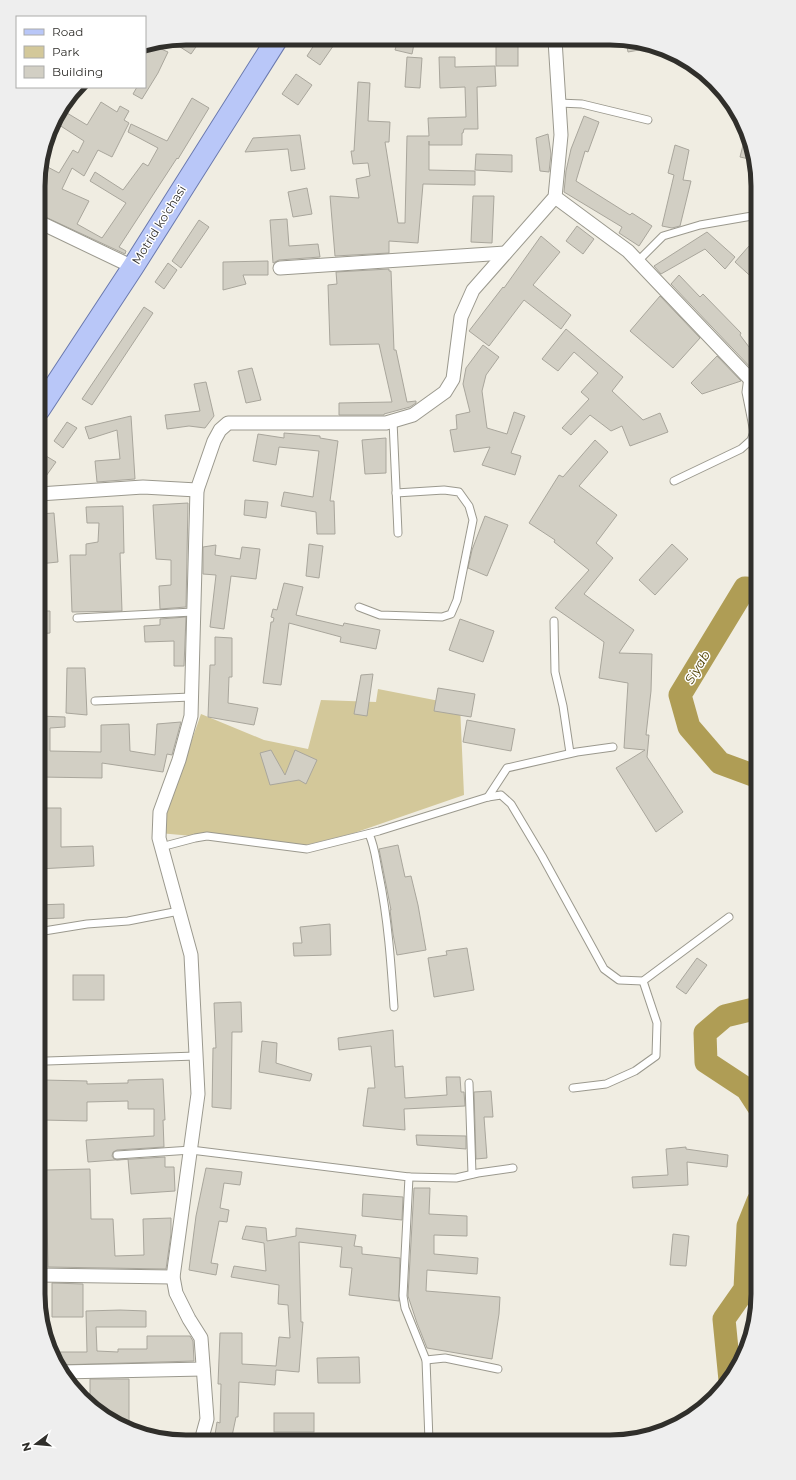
<svg xmlns="http://www.w3.org/2000/svg" width="796" height="1480" font-family="Montserrat,sans-serif">
  <rect width="100%" height="100%" fill="#f0ede2"/>
  <polygon fill="#d3c89a" points="378,689 460,705 464,795 354,833 302,846 159,833 201,714 264,740 308,749 321,700 376,702"/>
  <g fill="none" stroke-linecap="round" stroke-linejoin="round">
    <g stroke="#af9d55" stroke-width="23">
      <polyline points="758,777 720,763 689,727 680,695 745,588 758,589"/>
      <polyline points="758,1106 747,1089 706,1062 705,1033 725,1016 758,1008"/>
      <polyline points="730,1380 724,1319 745,1289 748,1226 758,1201"/>
    </g>
  </g>
  <g fill="#d2cfc4" stroke="#a9a69c">
    <polygon points="188,38 198,44 191,54 171,41"/>
    <polygon points="318,39 338,39 320,65 307,56"/>
    <polygon points="398,39 415,39 412,54 395,50"/>
    <rect x="496" y="40" width="22" height="26"/>
    <polygon points="626,41 637,41 639,50 628,52"/>
    <polygon points="152,45 168,52 158,73 142,99 133,94 137,87 145,87 145,46"/>
    <polygon points="407,57 422,58 420,88 405,87"/>
    <polygon points="439,57 455,57 455,67 495,66 496,86 477,87 478,129 464,129 463,133 462,133 462,145 429,145 429,141 429,170 475,171 475,185 423,184 418,243 389,241 389,253 335,256 330,196 359,198 356,179 370,176 368,163 353,164 351,151 354,151 358,82 370,83 368,121 390,122 389,142 385,142 398,223 405,223 407,136 429,136 428,118 466,117 465,87 440,88"/>
    <polygon points="296,74 312,85 298,105 282,94"/>
    <polygon points="192,98 209,108 178,159 177,158 119,247 126,251 125,254 39,214 39,186 44,178 39,176 40,163 59,173 73,150 78,153 84,141 53,121 62,110 87,125 101,102 117,112 120,106 129,111 124,120 129,123 112,157 98,150 84,176 72,168 62,189 89,201 77,224 102,238 126,203 90,181 95,172 123,190 143,163 148,166 158,148 128,132 131,124 167,141"/>
    <polygon points="584,116 599,122 588,152 585,151 576,181 630,215 632,213 652,226 639,246 619,233 622,227 564,192 566,171 571,149"/>
    <polygon points="548,134 551,154 549,172 540,171 536,138"/>
    <polygon points="300,135 305,169 291,171 288,149 245,152 253,138"/>
    <polygon points="675,145 689,150 683,180 691,181 680,226 672,228 662,226 674,175 668,173"/>
    <polygon points="743,145 751,147 754,160 740,157"/>
    <polygon points="476,154 512,155 512,172 475,170"/>
    <polygon points="307,188 312,214 293,217 288,192"/>
    <polygon points="473,196 494,196 492,243 471,242"/>
    <polygon points="287,219 289,246 318,244 320,257 279,260 273,263 270,220"/>
    <polygon points="199,220 209,227 181,268 172,261"/>
    <polygon points="577,226 594,239 583,254 566,241"/>
    <polygon points="707,232 735,257 725,269 705,249 661,274 654,266"/>
    <polygon points="541,236 560,252 533,285 571,315 561,329 524,300 489,346 469,331 503,287 504,288"/>
    <polygon points="749,246 758,255 758,283 735,262"/>
    <polygon points="268,261 268,275 243,275 246,284 223,290 223,262"/>
    <polygon points="168,263 177,270 164,289 155,282"/>
    <polygon points="389,269 389,271 391,271 394,350 396,350 407,402 416,401 416,403 410,407 384,414 384,415 339,415 339,403 392,402 379,344 330,345 328,285 337,284 336,272"/>
    <polygon points="679,275 700,297 703,294 741,333 740,335 758,359 758,372 753,370 671,284"/>
    <polygon points="660,296 700,338 673,368 630,331"/>
    <polygon points="144,307 153,313 92,405 82,399"/>
    <polygon points="566,329 623,377 612,391 643,420 660,413 668,432 630,446 622,426 611,431 590,415 571,435 562,428 589,399 581,392 598,373 574,352 558,371 542,359"/>
    <polygon points="483,345 499,357 486,375 482,391 487,428 507,434 514,412 525,416 511,453 521,456 515,475 482,465 490,447 454,452 450,430 457,429 456,415 470,412 463,384 466,368"/>
    <polygon points="717,356 741,381 702,394 691,383"/>
    <polygon points="252,368 261,400 246,403 238,371"/>
    <polygon points="206,382 214,416 205,428 189,426 167,429 165,415 200,411 194,384"/>
    <polygon points="131,416 135,479 97,482 95,461 120,459 117,430 89,439 85,427"/>
    <polygon points="67,422 77,428 63,448 54,441"/>
    <polygon points="284,433 320,436 320,438 338,441 330,501 334,501 335,534 317,534 316,512 281,506 284,492 313,497 319,451 279,447 276,465 253,461 258,434 284,438"/>
    <polygon points="386,438 386,473 365,474 362,440"/>
    <polygon points="595,440 608,452 579,486 617,515 596,543 613,558 584,594 634,630 619,653 652,654 651,691 646,735 649,735 647,757 683,812 656,832 616,768 645,750 624,748 628,683 599,678 604,642 555,608 589,570 554,542 555,540 529,523 559,475 563,477"/>
    <polygon points="46,456 56,462 39,486 39,466"/>
    <polygon points="245,500 268,502 266,518 244,515"/>
    <polygon points="188,503 186,607 160,609 159,586 171,585 171,560 156,559 153,505"/>
    <polygon points="123,506 124,553 120,553 122,611 72,612 70,555 86,555 86,544 98,542 99,523 87,523 86,507"/>
    <polygon points="54,513 58,562 39,564 39,514"/>
    <polygon points="485,516 508,525 487,576 468,568 472,550"/>
    <polygon points="309,544 323,546 319,578 306,576"/>
    <polygon points="672,544 688,559 655,595 639,580"/>
    <polygon points="216,545 215,555 240,559 242,547 260,549 256,579 231,576 224,629 210,627 216,575 203,574 203,547"/>
    <polygon points="284,583 303,587 296,615 343,626 344,623 380,630 376,649 340,642 341,637 289,623 281,685 263,683 271,622 273,622 274,618 271,617 273,609 277,610"/>
    <polygon points="39,611 50,611 50,633 39,634"/>
    <polygon points="186,617 184,666 174,666 174,641 145,642 144,626 160,625 160,619"/>
    <polygon points="460,619 494,631 483,662 449,650"/>
    <polygon points="215,637 232,638 232,677 229,677 228,703 258,708 254,725 208,717 210,665 215,665"/>
    <polygon points="67,668 85,668 87,715 66,713"/>
    <polygon points="373,674 367,716 354,714 361,675"/>
    <polygon points="438,688 475,694 471,717 434,711"/>
    <polygon points="39,716 65,717 65,727 50,728 50,751 101,752 101,725 129,724 130,751 155,755 157,724 181,722 172,755 167,754 163,772 102,763 102,778 40,777"/>
    <polygon points="467,720 515,729 511,751 463,742"/>
    <polygon points="271,750 285,775 295,750 317,760 306,784 299,780 270,785 260,753"/>
    <polygon points="39,808 61,808 61,847 93,846 94,866 38,869"/>
    <polygon points="398,845 405,877 411,876 418,905 426,950 397,955 393,934 390,910 391,910 379,849"/>
    <polygon points="64,904 64,918 38,919 38,905"/>
    <polygon points="330,924 331,955 294,956 293,943 302,943 300,927"/>
    <polygon points="467,948 474,990 434,997 428,958 447,955 446,951"/>
    <polygon points="697,958 707,965 686,994 676,987"/>
    <rect x="73" y="975" width="31" height="25"/>
    <polygon points="241,1002 242,1032 232,1032 231,1109 212,1107 213,1048 216,1048 214,1003"/>
    <polygon points="393,1030 395,1067 403,1066 405,1098 447,1095 446,1077 460,1077 461,1092 464,1092 465,1106 404,1109 405,1130 363,1126 368,1088 375,1088 371,1046 339,1050 338,1038"/>
    <polygon points="262,1041 277,1043 276,1063 312,1074 310,1081 259,1072"/>
    <polygon points="163,1079 165,1120 163,1120 164,1147 117,1150 113,1152 112,1156 114,1159 117,1160 165,1157 165,1167 174,1167 175,1191 131,1194 128,1159 88,1162 86,1140 154,1136 154,1109 128,1109 128,1101 87,1102 87,1121 43,1120 43,1080 87,1081 87,1084 128,1083 128,1080"/>
    <polygon points="491,1091 493,1117 484,1117 487,1158 476,1159 474,1092"/>
    <polygon points="416,1135 466,1136 466,1149 417,1145"/>
    <polygon points="686,1147 686,1149 728,1155 727,1167 687,1162 688,1185 633,1188 632,1177 668,1175 666,1149"/>
    <polygon points="206,1168 242,1172 240,1185 224,1183 220,1208 229,1210 227,1222 219,1221 211,1263 218,1264 216,1275 189,1270 196,1216"/>
    <polygon points="90,1169 91,1219 113,1219 115,1256 144,1255 143,1219 171,1218 171,1234 166,1269 48,1267 46,1170"/>
    <polygon points="414,1188 430,1188 429,1214 467,1216 467,1236 434,1235 434,1254 478,1258 477,1274 427,1270 426,1291 500,1297 499,1314 492,1359 427,1348 417,1323 408,1296"/>
    <polygon points="363,1194 403,1197 402,1220 362,1216"/>
    <polygon points="246,1226 266,1228 267,1241 296,1236 296,1228 356,1235 354,1246 362,1247 362,1254 400,1258 399,1301 349,1295 352,1268 340,1267 342,1247 299,1242 301,1322 303,1322 299,1372 276,1370 275,1385 239,1382 238,1417 236,1417 231,1441 214,1441 217,1422 220,1423 221,1384 218,1384 220,1333 242,1333 242,1364 276,1366 279,1337 290,1338 288,1305 278,1304 279,1285 231,1277 234,1266 266,1271 264,1243 242,1239"/>
    <polygon points="673,1234 689,1236 686,1266 670,1265"/>
    <polygon points="52,1283 83,1284 83,1317 52,1317"/>
    <polygon points="120,1310 146,1311 146,1327 96,1327 97,1351 118,1352 118,1349 147,1349 147,1336 190,1336 193,1341 194,1361 57,1365 51,1352 87,1352 86,1311"/>
    <polygon points="359,1357 360,1383 318,1383 317,1358"/>
    <polygon points="90,1379 129,1379 129,1429 121,1427 90,1406"/>
    <rect x="274" y="1413" width="40" height="19"/>
  </g>
  <g fill="none" stroke-linecap="round" stroke-linejoin="round">
    <g stroke="#9b998e" stroke-width="9">
      <g id="lane">
        <polyline points="559,103 582,104 648,120"/>
        <polyline points="638,261 663,236 700,225 752,216 758,207"/>
        <polyline points="393,421 398,533"/>
        <polyline points="674,481 741,449 751,440 754,432 746,392 748,377"/>
        <polyline points="359,607 380,615 442,617 451,614 457,600 473,520 469,506 459,492 444,490 396,493"/>
        <polyline points="77,618 193,612"/>
        <polyline points="554,621 555,672 563,706 570,753"/>
        <polyline points="95,701 191,697"/>
        <polyline points="488,797 507,768 577,752 613,747"/>
        <path d="M369 834C375 847 376 861 379 875 388 919 391 963 394 1007"/>
        <polyline points="161,847 195,838 207,836 307,849 379,831 488,797 501,795 511,804 542,856 604,969 619,980 643,981 729,917"/>
        <polyline points="38,932 87,924 128,921 179,911"/>
        <polyline points="38,1060 47,1061 196,1056"/>
        <polyline points="469,1083 472,1174"/>
        <polyline points="573,1088 606,1084 635,1071 656,1056 657,1023 643,981"/>
        <polyline points="117,1155 191,1150 409,1177 403,1296 405,1308 426,1360 429,1441"/>
        <polyline points="409,1177 456,1178 478,1173 513,1168"/>
        <polyline points="426,1360 445,1358 498,1369"/>
      </g>
    </g>
    <g stroke="#9b998e" stroke-width="15">
      <g id="street">
        <polyline points="555,197 628,251 748,377 758,381"/>
        <polyline points="39,222 133,267"/>
        <polyline points="280,268 505,253"/>
        <polyline points="197,490 191,716 179,760 160,812 159,838 191,955 198,1094 173,1277 176,1293 189,1319 201,1338 207,1419 201,1441"/>
        <polyline points="39,494 143,487 197,490 214,441 220,430 228,423 386,423 413,415 445,392 453,379 461,317 473,290 555,197 561,135 555,40"/>
        <polyline points="38,1275 173,1277"/>
        <polyline points="61,1372 203,1369"/>
      </g>
    </g>
    <g stroke="#6a79ae" stroke-width="23">
      <polyline id="primary" points="39,410 133,267 277,39"/>
    </g>
    <use href="#lane" stroke="#fff" stroke-width="7"/>
    <use href="#street" stroke="#fff" stroke-width="13"/>
    <use href="#primary" stroke="#b9c7f8" stroke-width="21"/>
  </g>
  <g text-anchor="middle" stroke-width="3" stroke-linejoin="round" paint-order="stroke">
    <g font-size="12" fill="#302f2b" stroke="#fff">
      <text transform="translate(159 225) rotate(-58)" y="4">Motrid ko'chasi</text>
    </g>
    <g font-size="13" font-style="italic" fill="#514409" stroke="#fff">
      <text transform="translate(697 667) rotate(-59)" y="5">Siyab</text>
    </g>
  </g>
  <path d="M0 0H796V1480H0ZM186 45H610A141 141 0 0 1 751 186V1294A141 141 0 0 1 610 1435H186A141 141 0 0 1 45 1294V186A141 141 0 0 1 186 45Z" fill="#eee" fill-rule="evenodd"/>
  <path fill="none" stroke="#302f2b" stroke-width="5" d="M186 45H610A141 141 0 0 1 751 186V1294A141 141 0 0 1 610 1435H186A141 141 0 0 1 45 1294V186A141 141 0 0 1 186 45Z"/>
  <rect x="16" y="16" width="130" height="72" fill="#ffffff" stroke="#acacaa"/>
  <rect x="24" y="29" width="20" height="6" fill="#b9c7f8" stroke="#acacaa"/>
  <text x="52" y="36" font-size="12" fill="#302f2b">Road</text>
  <rect x="24" y="46" width="20" height="12" fill="#d3c89a" stroke="#acacaa"/>
  <text x="52" y="56" font-size="12" fill="#302f2b">Park</text>
  <rect x="24" y="66" width="20" height="12" fill="#d2cfc4" stroke="#acacaa"/>
  <text x="52" y="76" font-size="12" fill="#302f2b">Building</text>
  <g transform="translate(36 1444) rotate(254)" stroke="#ffffff" stroke-width="3" paint-order="stroke">
  <path d="M0-3L7 15L0 10L-7 15Z" fill="#302f2b"/>
  <text y="-6" font-size="11" font-weight="bold" text-anchor="middle" fill="#302f2b">N</text>
  </g>
</svg>
